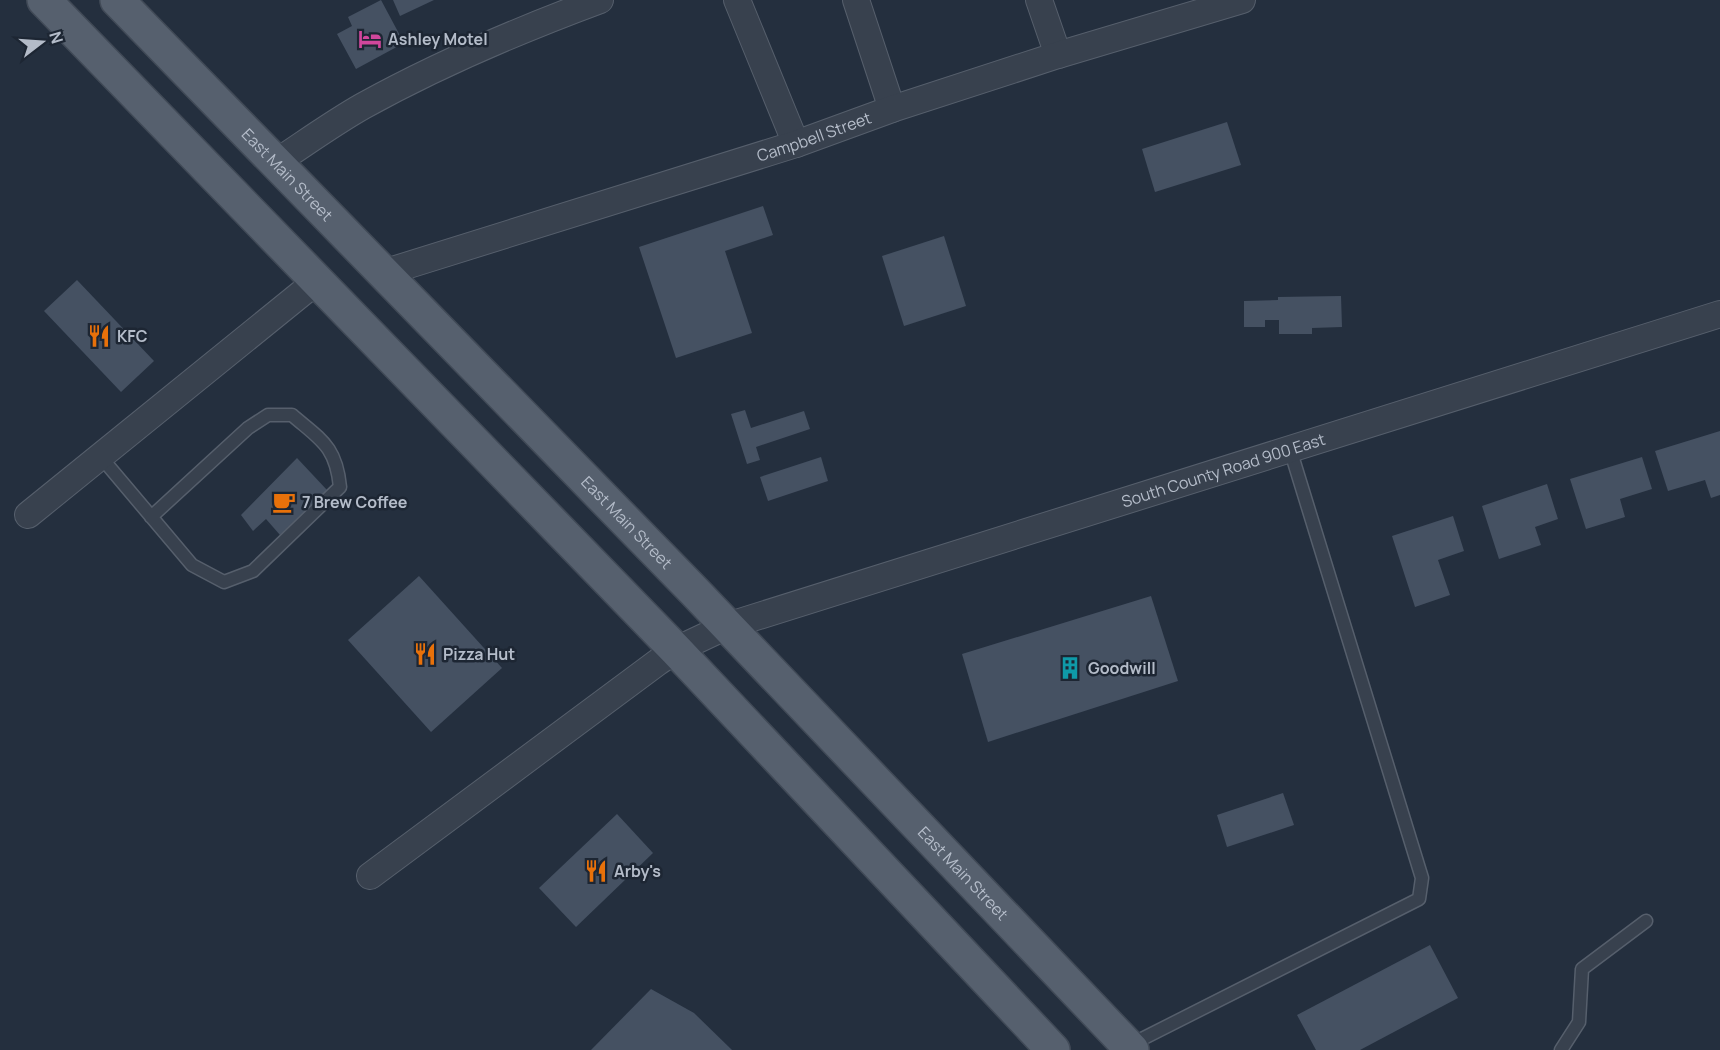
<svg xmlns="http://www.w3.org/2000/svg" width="1720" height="1050" font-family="Manrope,sans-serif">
  <rect width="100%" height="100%" fill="#242f3e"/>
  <g fill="#455162">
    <polygon points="381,0 404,43 356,69 337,34 352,26 348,17"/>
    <polygon points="393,0 434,0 400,16"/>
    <polygon points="1227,122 1241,165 1155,192 1142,149"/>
    <polygon points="763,206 773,235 725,251 752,333 676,358 639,247"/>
    <polygon points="944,236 966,306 904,326 882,256"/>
    <polygon points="77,280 154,361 121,392 44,311"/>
    <polygon points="1341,296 1342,327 1312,328 1312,334 1279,334 1279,320 1265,320 1265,327 1244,327 1244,301 1278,300 1278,297"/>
    <polygon points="745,410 751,428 804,411 810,429 756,447 760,460 747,464 731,414"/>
    <polygon points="1720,431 1720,495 1711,498 1705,480 1668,491 1655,451"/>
    <polygon points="821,457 828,481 768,501 760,477"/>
    <polygon points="1642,457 1652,489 1620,499 1625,517 1586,529 1570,479"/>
    <polygon points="297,458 327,490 280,535 266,519 253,531 241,515"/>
    <polygon points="1547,484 1558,519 1535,527 1541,545 1499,559 1482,506"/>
    <polygon points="1453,516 1464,551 1438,560 1450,595 1415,607 1392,536"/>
    <polygon points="419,576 502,668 431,732 348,640"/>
    <polygon points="1151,596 1178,681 988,742 962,654"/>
    <polygon points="1283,793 1294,825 1227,847 1217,815"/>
    <polygon points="617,814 653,853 576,927 539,888"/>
    <polygon points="1430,945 1458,998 1360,1050 1316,1050 1297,1015"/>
    <polygon points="651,989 694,1013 732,1050 591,1050"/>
  </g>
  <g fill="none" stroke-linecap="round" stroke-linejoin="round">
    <g stroke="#565f6c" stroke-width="15">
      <g id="lane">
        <path d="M100 456 192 565 224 582 253 571 340 487C336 446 321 440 292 415H268L248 428 151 517"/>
        <polyline points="1130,1045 1419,899 1422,878 1290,449"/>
        <polyline points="1561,1050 1579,1022 1582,969 1646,921"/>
      </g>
    </g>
    <g stroke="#565f6c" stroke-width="28">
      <g id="street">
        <polyline points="737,0 796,144"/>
        <polyline points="856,0 892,109"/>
        <polyline points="1039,0 1058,55"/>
        <path d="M275 163C304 144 333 123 363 106 439 64 519 30 600 0"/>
        <path id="s1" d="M383 273 796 144 892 109 1058 55 1242 0"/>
        <polyline points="28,515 318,280"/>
        <path id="s2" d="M370 876 658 662 676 650 727 626 1720 314"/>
      </g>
    </g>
    <g stroke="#414a57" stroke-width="36">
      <g id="primary">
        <polyline points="44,0 676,650 1053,1050"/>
        <path id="s3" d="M117 0 694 591 1132 1050"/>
      </g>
    </g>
    <use href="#lane" stroke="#38414e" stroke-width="12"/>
    <use href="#street" stroke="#38414e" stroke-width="26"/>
    <use href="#primary" stroke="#56606e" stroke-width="33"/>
  </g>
  <defs>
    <g id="hotel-bare" transform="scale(1.8)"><path d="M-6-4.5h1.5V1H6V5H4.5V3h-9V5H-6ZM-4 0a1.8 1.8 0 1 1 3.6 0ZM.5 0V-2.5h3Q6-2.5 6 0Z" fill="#d1479c" stroke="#1d2633" stroke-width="2.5" paint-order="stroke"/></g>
    <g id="restaurant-bare" transform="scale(1.8)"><path d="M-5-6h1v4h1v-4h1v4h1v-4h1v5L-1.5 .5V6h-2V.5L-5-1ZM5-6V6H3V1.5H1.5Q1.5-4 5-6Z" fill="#e8710a" stroke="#1d2633" stroke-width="2.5" paint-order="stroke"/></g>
    <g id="cafe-bare" transform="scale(1.8)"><path d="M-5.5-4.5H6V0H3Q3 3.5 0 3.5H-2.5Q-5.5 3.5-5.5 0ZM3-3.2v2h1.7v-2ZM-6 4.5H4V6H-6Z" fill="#e8710a" stroke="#1d2633" stroke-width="2.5" paint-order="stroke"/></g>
    <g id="building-bare" transform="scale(1.8)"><path d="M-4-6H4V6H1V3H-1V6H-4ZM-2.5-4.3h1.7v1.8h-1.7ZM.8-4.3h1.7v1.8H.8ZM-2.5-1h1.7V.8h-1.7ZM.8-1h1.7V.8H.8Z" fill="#0f9aa8" stroke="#1d2633" stroke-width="2.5" paint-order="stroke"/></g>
  </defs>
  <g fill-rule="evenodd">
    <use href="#hotel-bare" x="370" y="39"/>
    <use href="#restaurant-bare" x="99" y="336"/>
    <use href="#cafe-bare" x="284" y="502"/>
    <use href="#restaurant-bare" x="425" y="654"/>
    <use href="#building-bare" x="1070" y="668"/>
    <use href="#restaurant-bare" x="596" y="871"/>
  </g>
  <g text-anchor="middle" stroke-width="5" stroke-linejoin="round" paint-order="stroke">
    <g font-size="16" font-weight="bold" fill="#b4bcc9" stroke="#1d2633" text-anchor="start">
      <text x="388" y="45">Ashley Motel</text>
      <text x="117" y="342">KFC</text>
      <text x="302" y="508">7 Brew Coffee</text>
      <text x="443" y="660">Pizza Hut</text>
      <text x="1088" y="674">Goodwill</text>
      <text x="614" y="877">Arby's</text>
    </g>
    <g font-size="16" fill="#b4bcc9" stroke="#1d2633">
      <text dy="6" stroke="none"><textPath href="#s1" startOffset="452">Campbell Street</textPath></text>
      <text dy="6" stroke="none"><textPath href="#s3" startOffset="244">East Main Street</textPath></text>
      <text dy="6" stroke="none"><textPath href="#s2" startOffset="957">South County Road 900 East</textPath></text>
      <text dy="6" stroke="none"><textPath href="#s3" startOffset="730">East Main Street</textPath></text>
      <text dy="6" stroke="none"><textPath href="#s3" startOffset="1216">East Main Street</textPath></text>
    </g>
  </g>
  <g transform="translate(42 42) rotate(73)" stroke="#1d2633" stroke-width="4.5" paint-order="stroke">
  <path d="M0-4.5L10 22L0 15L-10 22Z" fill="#b4bcc9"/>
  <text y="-9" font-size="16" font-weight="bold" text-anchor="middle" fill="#b4bcc9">N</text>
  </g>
</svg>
